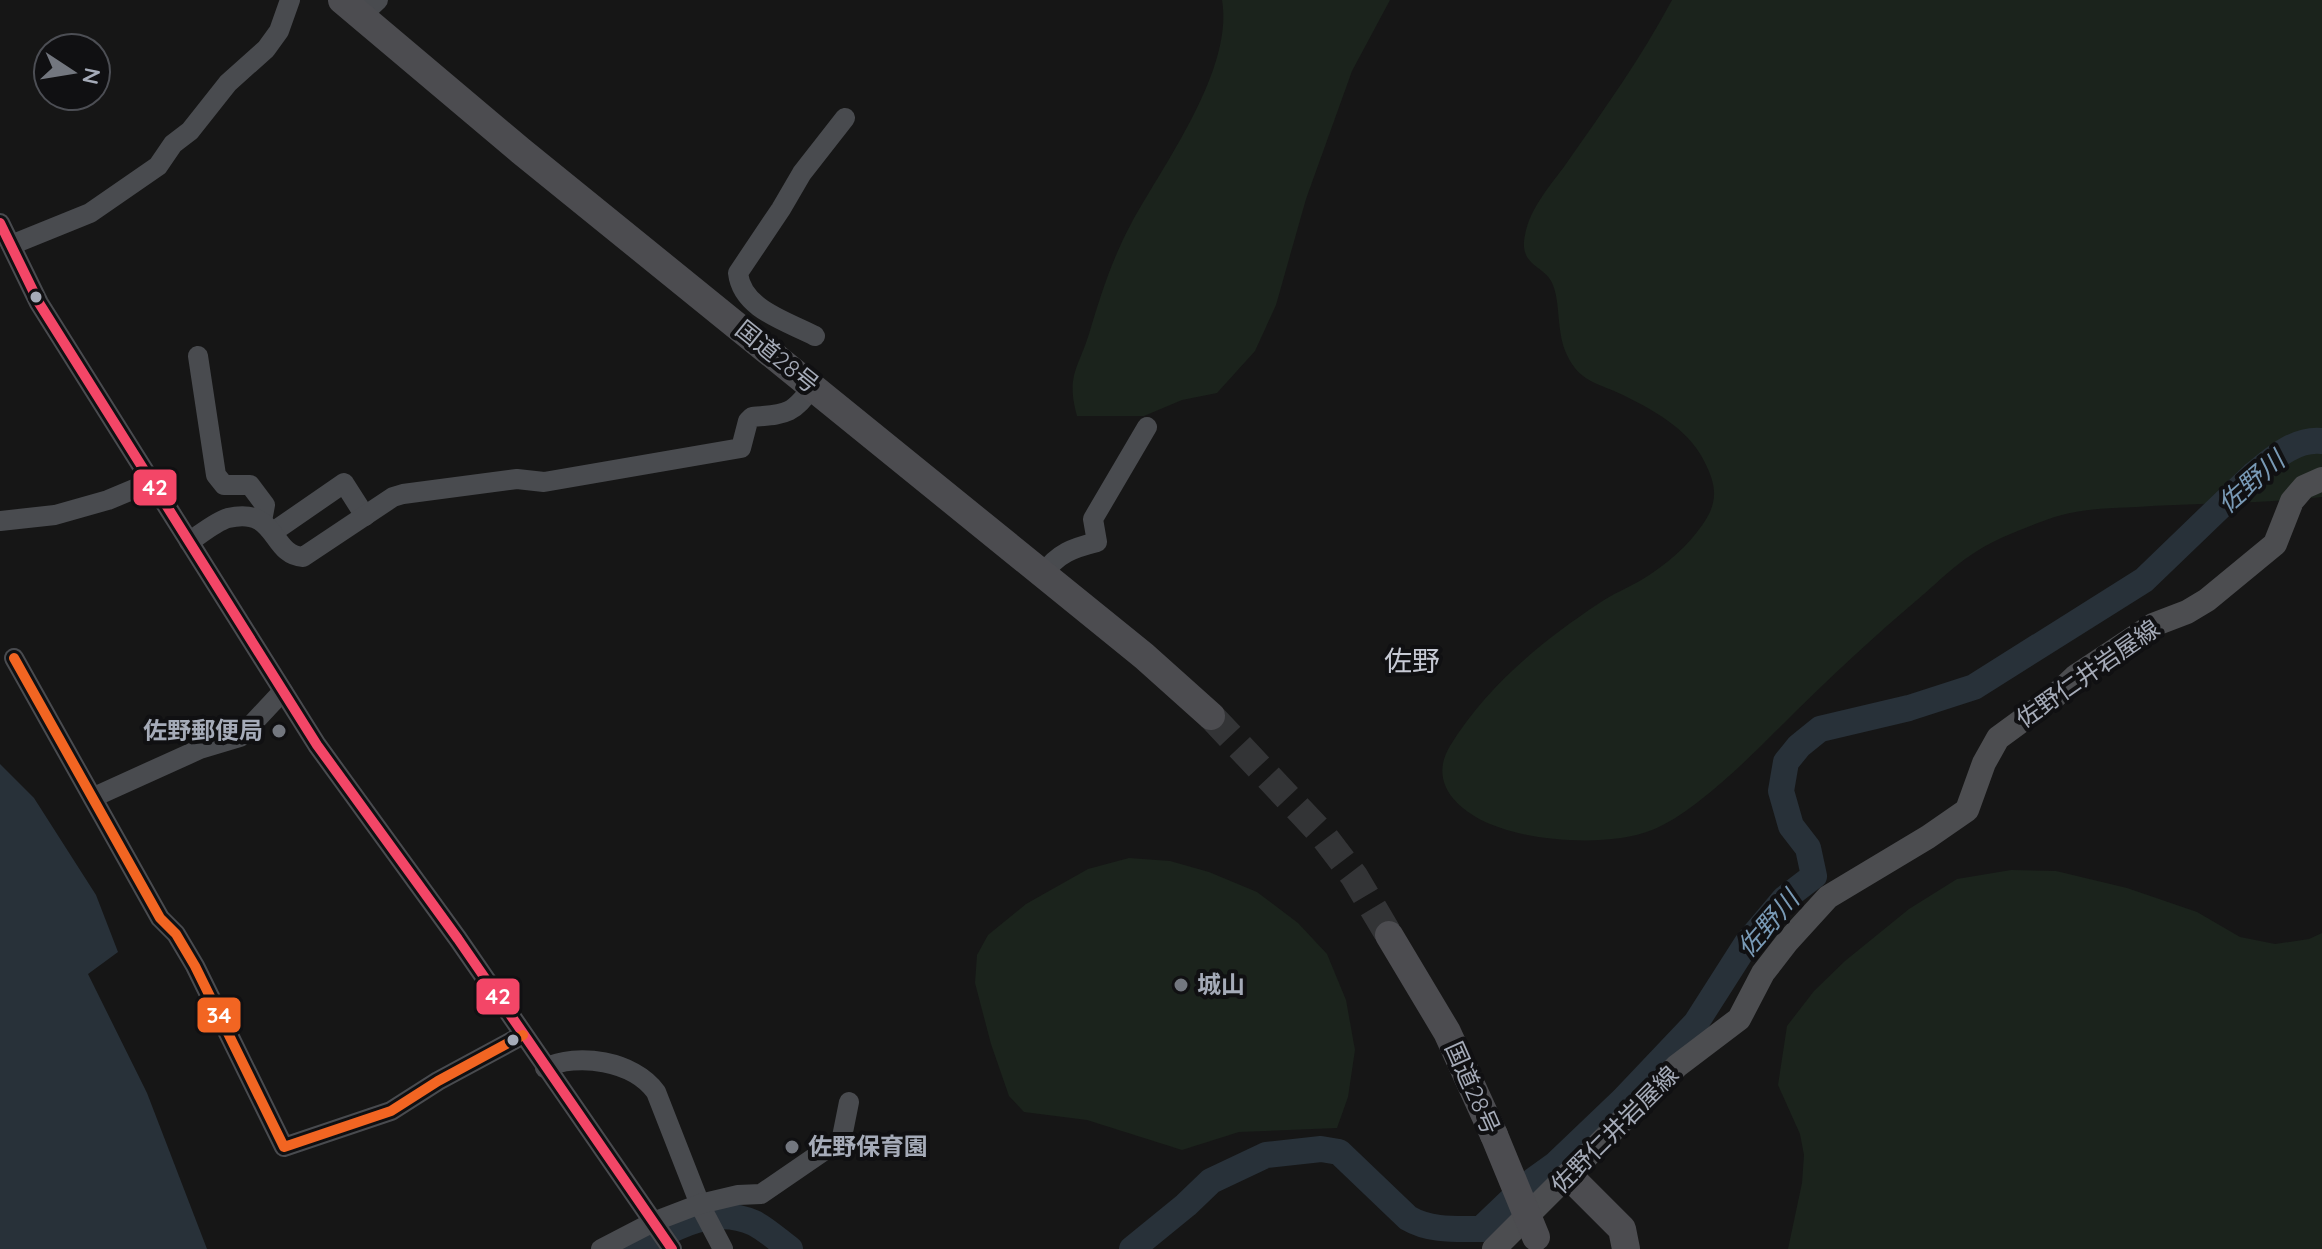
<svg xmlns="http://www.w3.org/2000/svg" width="2322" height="1249" font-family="Quicksand,'Noto Sans JP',sans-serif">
  <rect width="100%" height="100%" fill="#161616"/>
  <g fill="#1b231c">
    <path d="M1222 0H1390L1352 71 1306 199 1276 305 1255 351 1217 393 1182 400 1144 416H1077C1066 376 1078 369 1089 334 1100 297 1112 259 1131 224 1163 165 1234 70 1222 0Z"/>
    <path d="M1672 0H2322V497C2260 504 2199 503 2137 507 2107 508 2074 509 2046 520 2022 529 1992 540 1971 555 1954 566 1939 581 1924 594 1874 636 1826 681 1780 727 1748 759 1693 814 1652 830 1609 847 1533 842 1490 824 1457 810 1428 782 1450 746 1486 687 1542 641 1598 604 1612 594 1628 588 1643 579 1666 565 1688 546 1703 524 1717 504 1717 488 1707 467 1692 431 1657 412 1623 395 1599 383 1580 383 1567 355 1556 331 1561 306 1553 285 1546 265 1518 267 1525 235 1530 208 1550 186 1566 164 1603 111 1641 58 1672 0Z"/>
    <polygon points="1129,858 1170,861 1209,872 1257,892 1298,923 1327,954 1346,1000 1355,1050 1348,1097 1337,1128 1239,1132 1182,1150 1087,1120 1024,1112 1009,1096 991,1044 975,983 977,955 988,935 1026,904 1088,869"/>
    <polygon points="2011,870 2056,871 2127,888 2197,912 2240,937 2275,944 2309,939 2322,933 2322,1249 1788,1249 1802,1183 1804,1155 1800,1134 1778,1085 1787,1026 1814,991 1845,961 1909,909 1957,879"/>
  </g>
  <polygon fill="#283139" points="0,764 34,798 96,895 118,952 88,974 147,1093 207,1249 0,1249"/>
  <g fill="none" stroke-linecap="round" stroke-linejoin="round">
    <g stroke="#283139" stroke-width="26">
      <path d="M635 1249C672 1229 711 1204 754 1223 766 1229 779 1241 790 1249"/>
      <path d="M1132 1249 1186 1205 1211 1181 1266 1155 1321 1149 1339 1152 1408 1218C1430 1231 1456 1229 1481 1229L1527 1185 1556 1164 1623 1100 1696 1023 1747 943 1784 899 1814 876 1808 848 1791 826 1781 791 1786 762 1799 746 1820 729 1909 708 1974 687 2144 580 2253 475C2273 459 2295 438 2322 441"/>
    </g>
    <polyline stroke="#333436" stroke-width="28" stroke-dasharray="28 14" stroke-linecap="butt" points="1211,716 1322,834 1354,876 1389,935"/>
    <g stroke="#494b4f" stroke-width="20">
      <polyline points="361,16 378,0"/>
      <polyline points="0,223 39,303 317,745 458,939 672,1249"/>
      <polyline points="11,245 90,213 158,166 173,144 190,131 228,83 266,49 279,31 290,0"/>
      <path d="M815 336C786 321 742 309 738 273L781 209 802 173 845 118"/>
      <polyline points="198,356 216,475 224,485 250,485 265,505 262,521"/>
      <polyline points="0,521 55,515 108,500 151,482"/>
      <polyline points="273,532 344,483 365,516"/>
      <path d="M189 542C201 534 215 522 228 518 278 506 270 555 303 557L393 497 403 494 517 479 544 482 741 448 748 421 752 417C787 414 792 415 813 386"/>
      <path d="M1043 574C1058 553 1073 548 1097 542L1093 519 1147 427"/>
      <polyline points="14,658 160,918 176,934 195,966 284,1147 391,1111 438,1081 523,1035"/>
      <polyline points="94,797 200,749 240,737 283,691"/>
      <path d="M545 1068C577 1052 634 1061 656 1092L701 1207 723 1249"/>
      <polyline points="601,1249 653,1222 700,1204 738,1195 761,1194 831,1146 840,1147 849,1102"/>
    </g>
    <polyline stroke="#4c4d50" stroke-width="24" points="1494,1249 1677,1066 1739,1019 1763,973 1787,942 1828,897 1928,837 1967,810 1984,763 1998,738 2054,697 2076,676 2153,625 2187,612 2207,600 2275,544 2292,501 2304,487 2322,479"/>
    <g stroke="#4c4c50" stroke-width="28">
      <polyline points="342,0 521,151 1144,656 1211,716"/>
      <polyline points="1389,935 1447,1032 1494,1135"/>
      <polyline points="1569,1176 1622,1229 1626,1249"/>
    </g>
    <polyline stroke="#4c4c50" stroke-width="28" points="1494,1135 1536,1237"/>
    <g stroke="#101012" stroke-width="16">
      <polyline id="bus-1" points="0,223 39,303 317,745 458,939 672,1249"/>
    </g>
    <g stroke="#101012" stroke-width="16">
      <polyline id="bus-2" points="14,658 160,918 176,934 195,966 284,1147 391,1111 438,1081 523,1035"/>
    </g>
    <use href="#bus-1" stroke="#f34667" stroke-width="10"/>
    <use href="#bus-2" stroke="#f26522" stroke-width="10"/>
  </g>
  <g fill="#a5abb8" stroke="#101012" stroke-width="3">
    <circle cx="36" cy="297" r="7"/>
    <circle cx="513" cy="1040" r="7"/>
  </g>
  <g fill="#73777f" stroke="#101012" stroke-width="3">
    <circle cx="279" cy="731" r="8"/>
    <circle cx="1181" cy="985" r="8"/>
    <circle cx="792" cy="1147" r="8"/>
  </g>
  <g text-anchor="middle" stroke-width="8" stroke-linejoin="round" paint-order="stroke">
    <g font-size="24" fill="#a5abb8" stroke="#101012">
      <text transform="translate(777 357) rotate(39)" y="8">国道28号</text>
      <text transform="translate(2088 674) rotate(-35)" y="8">佐野仁井岩屋線</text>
      <text transform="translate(1472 1088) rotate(66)" y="8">国道28号</text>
      <text transform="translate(1615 1130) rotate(-45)" y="8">佐野仁井岩屋線</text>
    </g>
    <g font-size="24" font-weight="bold" fill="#a5abb8" stroke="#101012" text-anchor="start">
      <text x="263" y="739" text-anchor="end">佐野郵便局</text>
      <text x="1197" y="993">城山</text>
      <text x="808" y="1155">佐野保育園</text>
    </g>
    <g font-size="26" font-style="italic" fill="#799ab6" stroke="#101012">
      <text transform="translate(2251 482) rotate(-41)" y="9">佐野川</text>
      <text transform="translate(1768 924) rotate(-49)" y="9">佐野川</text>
    </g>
    <g font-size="28" fill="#c7cad4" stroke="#101012">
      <text x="1412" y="671">佐野</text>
    </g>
  </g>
  <g stroke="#101012" stroke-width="3">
    <rect x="132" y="468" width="46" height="39" rx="8" fill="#f34667"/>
    <rect x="475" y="977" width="46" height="39" rx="8" fill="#f34667"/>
    <rect x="196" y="996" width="46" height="38" rx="8" fill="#f26522"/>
  </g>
  <g font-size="22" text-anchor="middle" font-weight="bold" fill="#fff">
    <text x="155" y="495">42</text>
    <text x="498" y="1004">42</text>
    <text x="219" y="1023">34</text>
  </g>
  <g transform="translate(72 72) rotate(102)"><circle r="38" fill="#101012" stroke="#4c4e54" stroke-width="2"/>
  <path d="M0-6L14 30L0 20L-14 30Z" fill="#73777f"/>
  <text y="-12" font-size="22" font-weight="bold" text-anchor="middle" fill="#a5abb8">N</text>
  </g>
</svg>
